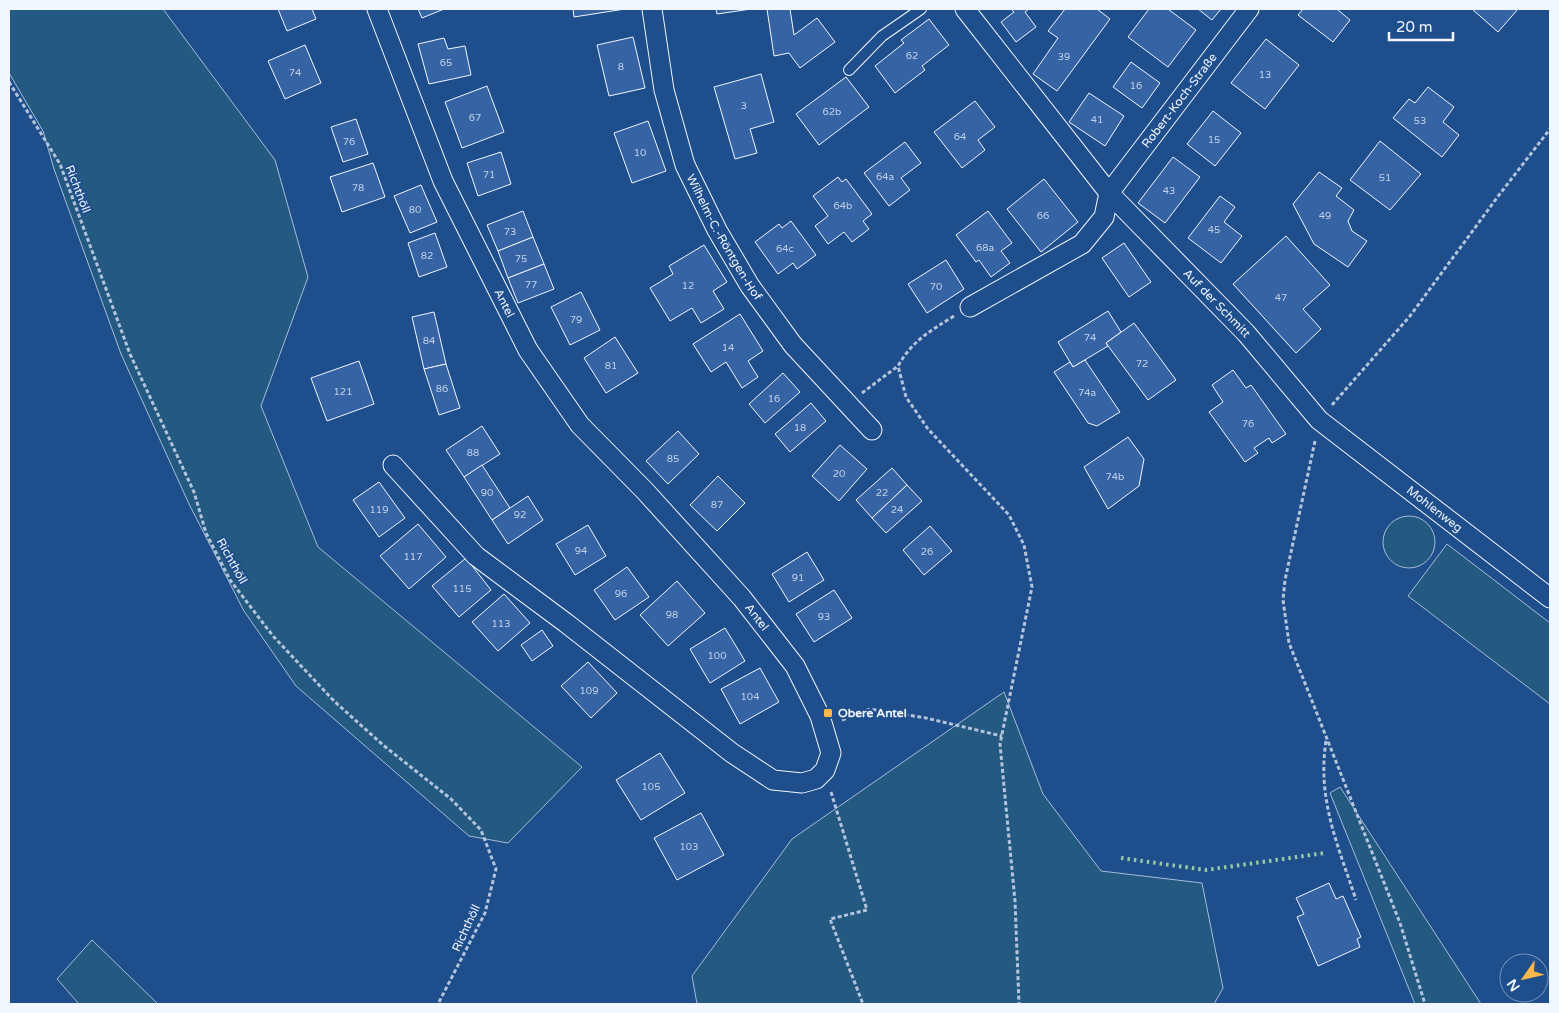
<svg xmlns="http://www.w3.org/2000/svg" width="1559" height="1013" font-family="'Varela Round',sans-serif">
  <rect width="100%" height="100%" fill="#1f4e8c"/>
  <g fill="#245a82" stroke="#a8bbd7">
    <polygon points="9,9 163,9 275,160 308,277 261,406 318,547 582,767 508,843 469,836 296,686 244,611 189,504 121,354 54,169 43,131 9,73"/>
    <circle cx="1409" cy="542" r="26"/>
    <polygon points="1447,544 1550,623 1550,704 1408,596"/>
    <polygon points="1004,692 1043,794 1101,871 1202,883 1223,988 1214,1004 697,1004 692,976 792,839"/>
    <polygon points="1340,787 1481,1004 1415,1004 1330,793"/>
    <polygon points="92,940 158,1004 79,1004 57,979"/>
  </g>
  <g fill="#3563a3" stroke="#f2f6ff">
    <polygon points="278,9 312,9 316,19 287,31"/>
    <polygon points="418,9 444,9 422,18"/>
    <polygon points="573,9 625,9 574,17"/>
    <polygon points="716,9 751,9 717,14"/>
    <polygon points="767,9 790,9 794,35 817,18 835,42 800,68 789,53 774,56"/>
    <polygon points="1011,9 1029,9 1025,12 1036,27 1016,42 1001,22 1014,12"/>
    <polygon points="1065,9 1097,9 1110,19 1057,91 1033,74 1058,38 1048,31"/>
    <polygon points="1149,9 1168,9 1196,30 1168,67 1128,37"/>
    <polygon points="1198,9 1221,9 1212,20"/>
    <polygon points="1303,9 1339,9 1338,10 1350,20 1333,42 1298,15"/>
    <polygon points="1472,9 1518,9 1498,32"/>
    <polygon points="929,19 949,45 922,66 925,70 895,93 875,66 904,43 901,40"/>
    <polygon points="633,37 645,88 609,96 597,45"/>
    <polygon points="444,38 448,49 465,46 471,75 429,84 418,44"/>
    <polygon points="1266,39 1299,65 1265,109 1231,83"/>
    <polygon points="305,45 321,83 285,99 268,61"/>
    <polygon points="1131,62 1160,83 1142,108 1113,87"/>
    <polygon points="761,74 774,122 750,129 757,153 735,159 714,87"/>
    <polygon points="846,77 869,107 819,145 796,114"/>
    <polygon points="487,86 504,132 462,148 445,102"/>
    <polygon points="1428,87 1454,107 1443,122 1459,135 1442,157 1393,118 1409,99 1415,103"/>
    <polygon points="1089,93 1124,116 1105,146 1069,122"/>
    <polygon points="975,101 995,127 978,140 985,150 962,168 934,132"/>
    <polygon points="1213,111 1241,133 1215,166 1187,144"/>
    <polygon points="356,119 368,154 343,162 331,127"/>
    <polygon points="648,121 666,171 632,183 614,133"/>
    <polygon points="1380,141 1421,174 1390,210 1350,180"/>
    <polygon points="905,142 921,163 901,178 910,190 889,206 864,173"/>
    <polygon points="501,152 511,184 478,196 467,163"/>
    <polygon points="1173,157 1200,177 1165,223 1138,203"/>
    <polygon points="373,163 385,197 342,212 330,177"/>
    <polygon points="1319,172 1342,188 1336,196 1354,210 1348,221 1352,231 1367,241 1348,267 1314,244 1293,204"/>
    <polygon points="838,177 842,182 846,179 872,214 863,221 869,229 852,242 844,232 828,244 815,226 828,216 813,196"/>
    <polygon points="1044,179 1078,222 1041,252 1007,209"/>
    <polygon points="421,185 437,222 410,233 394,196"/>
    <polygon points="1220,196 1235,207 1224,222 1242,236 1221,263 1188,238"/>
    <polygon points="523,211 533,237 498,251 487,225"/>
    <polygon points="988,211 1012,243 1001,251 1010,263 991,277 979,260 976,262 956,235"/>
    <polygon points="791,221 816,255 797,269 793,263 778,274 755,242 779,224 782,228"/>
    <polygon points="435,233 447,267 419,277 408,243"/>
    <polygon points="1286,236 1330,285 1303,309 1321,329 1296,353 1233,284"/>
    <polygon points="533,237 544,264 508,278 498,251"/>
    <polygon points="1124,243 1151,282 1129,297 1102,258"/>
    <polygon points="704,245 727,282 713,291 724,309 701,323 692,308 670,321 650,288 673,274 669,266"/>
    <polygon points="946,260 964,289 927,313 908,284"/>
    <polygon points="544,264 554,289 518,303 508,278"/>
    <polygon points="581,292 600,330 570,345 551,307"/>
    <polygon points="1108,311 1121,332 1106,343 1108,346 1073,367 1058,342"/>
    <polygon points="434,312 446,364 424,369 412,317"/>
    <polygon points="740,314 763,351 748,361 758,377 742,388 726,362 711,372 693,344"/>
    <polygon points="1134,323 1176,380 1148,400 1106,343"/>
    <polygon points="615,337 638,373 606,393 584,358"/>
    <polygon points="1085,360 1120,412 1097,426 1088,423 1054,372 1070,362 1073,367"/>
    <polygon points="359,361 374,404 327,421 311,378"/>
    <polygon points="446,364 460,408 439,415 424,369"/>
    <polygon points="1233,370 1246,388 1251,385 1286,434 1272,443 1269,438 1254,448 1258,453 1245,462 1209,412 1223,402 1212,385"/>
    <polygon points="783,373 800,392 765,423 749,404"/>
    <polygon points="811,403 826,421 790,452 775,434"/>
    <polygon points="482,426 500,454 464,477 446,450"/>
    <polygon points="678,431 699,454 668,484 646,461"/>
    <polygon points="1128,437 1144,459 1139,486 1108,509 1084,467"/>
    <polygon points="840,445 867,469 839,501 812,476"/>
    <polygon points="482,465 510,508 492,520 464,477"/>
    <polygon points="892,468 907,485 872,518 856,500"/>
    <polygon points="718,476 745,503 717,531 690,505"/>
    <polygon points="379,482 405,518 379,537 353,500"/>
    <polygon points="907,485 922,501 886,533 872,518"/>
    <polygon points="528,496 543,520 508,544 492,520"/>
    <polygon points="418,524 446,557 409,589 380,556"/>
    <polygon points="588,525 606,556 575,575 556,544"/>
    <polygon points="930,526 952,551 924,575 903,550"/>
    <polygon points="807,552 824,580 789,602 772,574"/>
    <polygon points="466,558 491,590 459,617 432,586"/>
    <polygon points="627,567 649,597 615,620 594,590"/>
    <polygon points="677,581 705,613 668,646 640,615"/>
    <polygon points="834,590 852,618 814,642 796,614"/>
    <polygon points="504,594 530,623 498,651 472,622"/>
    <polygon points="725,628 745,661 710,683 690,649"/>
    <polygon points="542,630 553,646 532,661 521,645"/>
    <polygon points="588,662 617,693 591,718 561,686"/>
    <polygon points="760,668 779,702 740,724 721,689"/>
    <polygon points="660,753 685,793 641,820 616,780"/>
    <polygon points="701,813 724,855 677,880 654,838"/>
    <polygon points="1329,883 1336,899 1343,896 1361,937 1357,939 1360,947 1318,966 1297,917 1304,914 1296,898"/>
  </g>
  <g fill="none" stroke-linecap="round" stroke-linejoin="round">
    <g stroke="#f2f6ff" stroke-width="12">
      <polyline id="service" points="849,70 882,36 921,9"/>
    </g>
    <g stroke="#f2f6ff" stroke-width="21">
      <g id="minor">
        <path id="s1" d="M377 9 443 181 528 350 580 425 645 491 742 598 795 666 820 716 831 753 825 770 816 779 802 783 773 780 732 753 566 623 476 556 393 465"/>
        <path id="s2" d="M652 9 664 90 685 165 717 230 750 286 793 345 872 430"/>
        <path id="s3" d="M965 9 1109 193 1246 333 1319 420 1550 598"/>
        <path id="s4" d="M970 307 1082 244 1104 217 1109 193 1249 9"/>
      </g>
    </g>
    <g stroke="#b3c4dc" stroke-width="3" stroke-dasharray="4 2.5" stroke-linecap="butt">
      <polyline points="9,82 60,164 130,354 194,492 206,533 230,580 273,636 334,701 383,745 451,799 481,830 496,869 485,913 438,1004"/>
      <path d="M954 316C930 331 912 341 898 366L906 397 928 429 1009 515 1024 545 1032 587 1000 744 1015 901 1019 1004"/>
      <polyline points="862,393 898,366"/>
      <polyline points="1332,405 1410,316 1499,195 1550,129"/>
      <polyline points="1315,441 1285,580 1283,600 1289,643 1400,923 1425,1004"/>
      <polyline points="842,720 870,709 926,718 1002,736"/>
      <path d="M1326 741C1317 800 1338 845 1356 900"/>
      <polyline points="831,792 867,910 830,919 863,1004"/>
    </g>
    <use href="#service" stroke="#1f4e8c" stroke-width="10"/>
    <use href="#minor" stroke="#1f4e8c" stroke-width="19"/>
    <polyline stroke="#97c8a6" stroke-width="4" stroke-dasharray="2.5 4" stroke-linecap="butt" points="1121,858 1206,870 1325,853"/>
  </g>
  <rect fill="#ffb74d" stroke="#1f4e8c" stroke-width="2" x="823" y="708" width="10" height="10" rx="2.5"/>
  <g text-anchor="middle" stroke-width="4" stroke-linejoin="round" paint-order="stroke">
    <g font-size="10" fill="#c3d1e8">
      <text x="912" y="59">62</text>
      <text x="1064" y="60">39</text>
      <text x="446" y="66">65</text>
      <text x="621" y="70">8</text>
      <text x="295" y="76">74</text>
      <text x="1265" y="78">13</text>
      <text x="1136" y="89">16</text>
      <text x="744" y="109">3</text>
      <text x="832" y="115">62b</text>
      <text x="475" y="121">67</text>
      <text x="1097" y="123">41</text>
      <text x="1420" y="124">53</text>
      <text x="960" y="140">64</text>
      <text x="1214" y="143">15</text>
      <text x="349" y="145">76</text>
      <text x="640" y="156">10</text>
      <text x="489" y="178">71</text>
      <text x="885" y="180">64a</text>
      <text x="1385" y="181">51</text>
      <text x="358" y="191">78</text>
      <text x="1169" y="194">43</text>
      <text x="843" y="209">64b</text>
      <text x="415" y="213">80</text>
      <text x="1043" y="219">66</text>
      <text x="1325" y="219">49</text>
      <text x="1214" y="233">45</text>
      <text x="510" y="235">73</text>
      <text x="985" y="251">68a</text>
      <text x="785" y="252">64c</text>
      <text x="427" y="259">82</text>
      <text x="521" y="262">75</text>
      <text x="531" y="288">77</text>
      <text x="688" y="289">12</text>
      <text x="936" y="290">70</text>
      <text x="1281" y="301">47</text>
      <text x="576" y="323">79</text>
      <text x="1090" y="341">74</text>
      <text x="429" y="344">84</text>
      <text x="728" y="351">14</text>
      <text x="1142" y="367">72</text>
      <text x="611" y="369">81</text>
      <text x="442" y="392">86</text>
      <text x="343" y="395">121</text>
      <text x="1087" y="396">74a</text>
      <text x="774" y="402">16</text>
      <text x="1248" y="427">76</text>
      <text x="800" y="431">18</text>
      <text x="473" y="456">88</text>
      <text x="673" y="462">85</text>
      <text x="839" y="477">20</text>
      <text x="1115" y="480">74b</text>
      <text x="487" y="496">90</text>
      <text x="882" y="496">22</text>
      <text x="717" y="508">87</text>
      <text x="379" y="513">119</text>
      <text x="897" y="513">24</text>
      <text x="520" y="518">92</text>
      <text x="581" y="554">94</text>
      <text x="927" y="555">26</text>
      <text x="413" y="560">117</text>
      <text x="798" y="581">91</text>
      <text x="462" y="592">115</text>
      <text x="621" y="597">96</text>
      <text x="672" y="618">98</text>
      <text x="824" y="620">93</text>
      <text x="501" y="627">113</text>
      <text x="717" y="659">100</text>
      <text x="589" y="694">109</text>
      <text x="750" y="700">104</text>
      <text x="651" y="790">105</text>
      <text x="689" y="850">103</text>
    </g>
    <g font-size="12" fill="#f2f6ff" stroke="#1f4e8c">
      <text dy="4" stroke="none"><textPath href="#s4" startOffset="304">Robert-Koch-Straße</textPath></text>
      <text transform="translate(78 189) rotate(69)" y="4">Richthöll</text>
      <text dy="4" stroke="none"><textPath href="#s2" startOffset="242">Wilhelm-C.-Röntgen-Hof</textPath></text>
      <text dy="4" stroke="none"><textPath href="#s1" startOffset="321">Antel</textPath></text>
      <text dy="4" stroke="none"><textPath href="#s3" startOffset="388">Auf der Schmitt</textPath></text>
      <text dy="4" stroke="none"><textPath href="#s3" startOffset="689">Mohlenweg</textPath></text>
      <text transform="translate(232 561) rotate(61)" y="4">Richthöll</text>
      <text dy="4" stroke="none"><textPath href="#s1" startOffset="726">Antel</textPath></text>
      <text transform="translate(466 928) rotate(-65)" y="4">Richthöll</text>
    </g>
    <g font-size="12" font-weight="bold" fill="#f2f6ff" stroke="#1f4e8c" text-anchor="start">
      <text x="838" y="717">Obere Antel</text>
    </g>
  </g>
  <rect width="1559" height="1013" fill="none" stroke="#f2f6ff" stroke-width="20"/>
  <g transform="translate(1524 978) rotate(236)"><circle r="24" fill="#1f4e8c" stroke="#7391ba"/>
  <path d="M0-4L9 19L0 12L-9 19Z" fill="#ffb74d"/>
  <text y="-8" font-size="14" font-weight="bold" text-anchor="middle" fill="#f2f6ff">N</text>
  </g>
  <path d="M1389 32v8h64v-8" fill="none" stroke="#f2f6ff" stroke-width="2.5"/>
  <text x="1396" y="32" font-size="15" fill="#f2f6ff" stroke="#1f4e8c" stroke-width="4" paint-order="stroke">20 m</text>
</svg>
